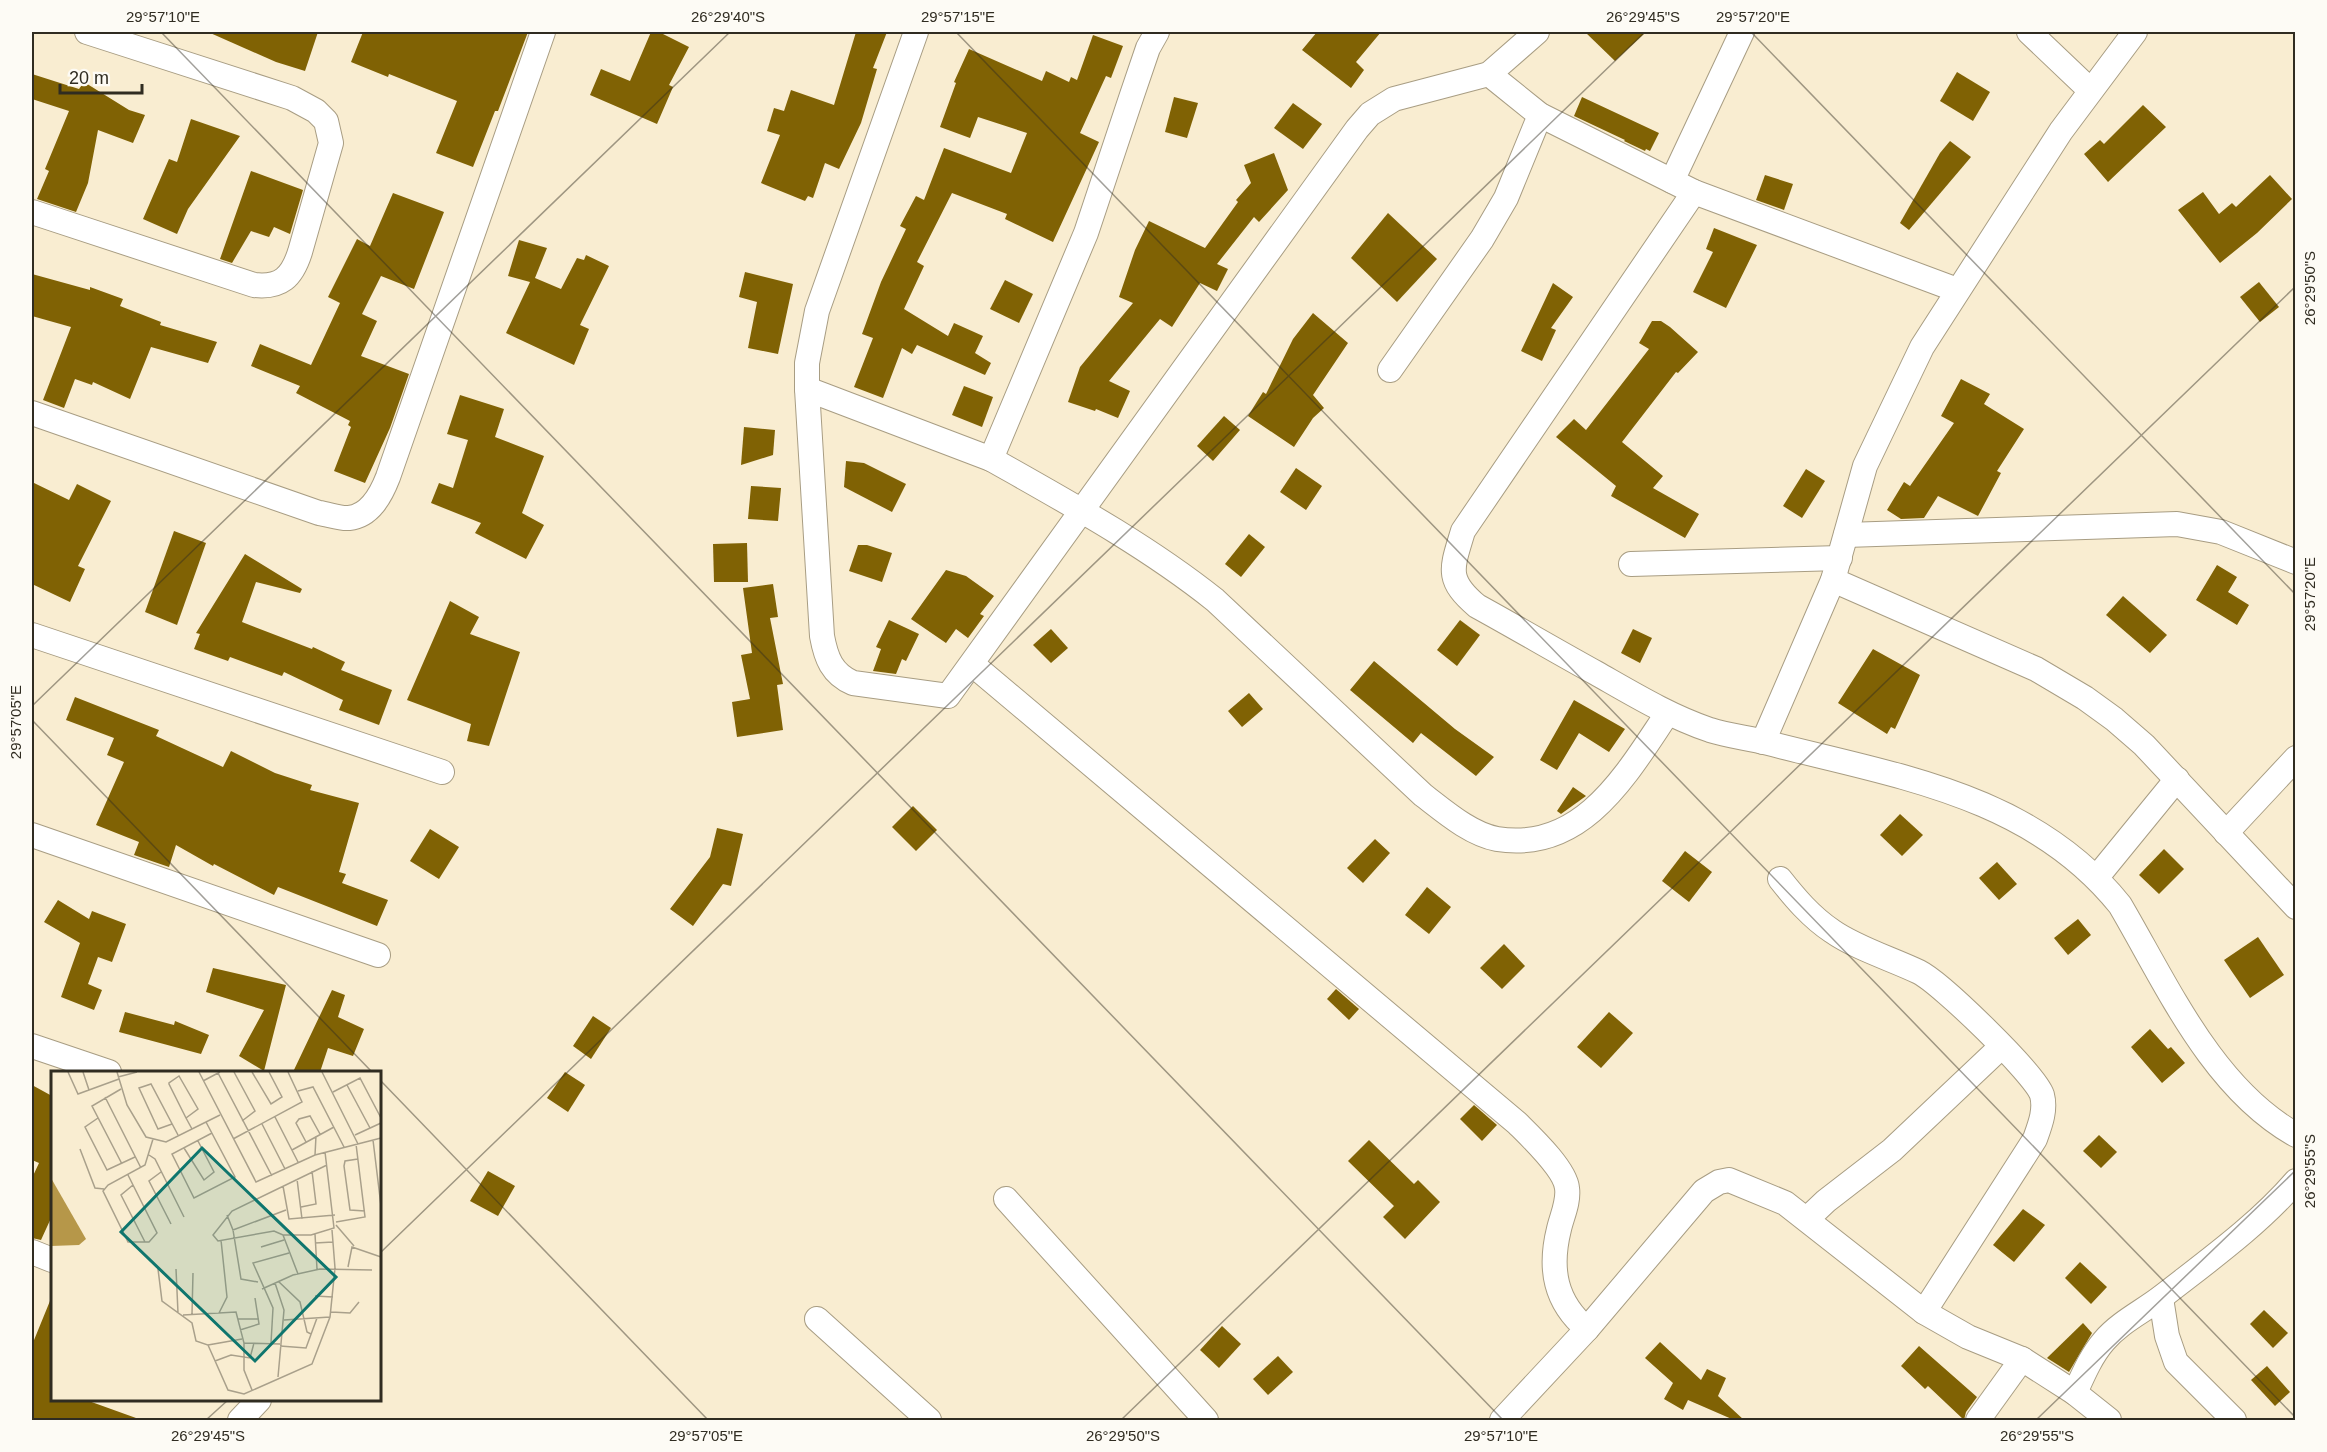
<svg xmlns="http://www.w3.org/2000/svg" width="2327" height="1452" font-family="Arial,sans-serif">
  <rect width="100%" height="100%" fill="#f9edd1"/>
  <g fill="#806204">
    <polygon points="208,32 318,32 305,71 276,62"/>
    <polygon points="363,32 528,32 498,111 495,111 473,167 436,153 457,101 389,74 388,77 351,62"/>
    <polygon points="651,32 659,32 689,47 669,85 673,87 657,124 590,95 601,69 630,81"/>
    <polygon points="856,32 887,32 873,68 877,69 861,123 839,169 825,163 813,198 808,196 805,201 761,183 780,135 767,131 774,108 784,111 791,90 834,105"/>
    <polygon points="1317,32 1381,32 1356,62 1364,70 1351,88 1302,50"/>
    <polygon points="1585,32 1646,32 1615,61"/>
    <polygon points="1093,35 1123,46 1111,78 1106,76 1080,133 1099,142 1053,242 1005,219 1007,214 952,193 917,262 924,266 904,309 948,336 954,323 983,336 975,353 991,363 985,375 917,345 912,354 902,348 883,398 854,387 873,338 862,334 881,282 906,229 900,226 916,196 924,200 944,148 1011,173 1027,133 978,117 970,138 940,127 956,83 954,82 969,49 1042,81 1046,71 1069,82 1071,77 1077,80"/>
    <polygon points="1957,72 1990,92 1973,121 1940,101"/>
    <polygon points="32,74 79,89 84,82 129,110 145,115 133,143 98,130 88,183 76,212 37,199 49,171 45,169 69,111 32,99"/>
    <polygon points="1174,97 1198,103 1187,138 1165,132"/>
    <polygon points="1582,97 1659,133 1650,151 1646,149 1645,151 1624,141 1625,140 1574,116"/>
    <polygon points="1293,103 1322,124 1303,149 1274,128"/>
    <polygon points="2143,105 2166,127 2108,182 2084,154 2100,140 2104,144"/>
    <polygon points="191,119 240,136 188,209 177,234 143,219 169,159 177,162"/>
    <polygon points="1950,141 1971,157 1909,230 1900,223 1940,153"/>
    <polygon points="1274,153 1288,190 1259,222 1254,217 1217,264 1228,269 1217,291 1200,283 1172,327 1160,319 1109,381 1130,391 1118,418 1096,409 1095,411 1068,402 1080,367 1133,303 1119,297 1135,250 1149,221 1205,248 1238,202 1236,200 1251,183 1244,165"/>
    <polygon points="251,171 303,190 290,234 274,227 269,237 251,231 232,263 220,259"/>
    <polygon points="1765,175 1793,184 1784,210 1756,200"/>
    <polygon points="2270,175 2292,199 2257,233 2220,263 2178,210 2203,192 2219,214 2232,203 2236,207"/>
    <polygon points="393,193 444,212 414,289 381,276 362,314 377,321 361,356 409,374 390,428 365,483 334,471 351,427 348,425 350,421 296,393 300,386 251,366 260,344 311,365 340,303 328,297 357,239 370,246"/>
    <polygon points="1388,213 1437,259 1397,302 1351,258"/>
    <polygon points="1714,228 1757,245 1726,308 1693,292 1713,252 1706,249"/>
    <polygon points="519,240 547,248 535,278 561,289 577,258 584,260 586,255 609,266 580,325 589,329 574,365 506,333 530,282 508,276"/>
    <polygon points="745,272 793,284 778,354 748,348 757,302 739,297"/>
    <polygon points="32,274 90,290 90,287 123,299 120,306 161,322 160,325 217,342 208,363 151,347 130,399 93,382 92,385 75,379 64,408 43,400 71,327 32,316"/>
    <polygon points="1005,280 1033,294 1019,323 990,309"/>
    <polygon points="2259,282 2279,307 2260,322 2240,297"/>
    <polygon points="1553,283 1573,297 1551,328 1556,330 1542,361 1521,351"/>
    <polygon points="1313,313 1348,343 1313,395 1324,408 1313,418 1294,447 1248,416 1263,392 1266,394 1293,339"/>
    <polygon points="1652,321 1661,321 1670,327 1698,352 1678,373 1676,372 1622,442 1663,476 1653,488 1699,514 1685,538 1611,496 1616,486 1556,437 1574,419 1586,430 1649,349 1639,343"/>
    <polygon points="1961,379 1990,394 1984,404 2024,429 1997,471 2001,473 1978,516 1938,496 1924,518 1901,519 1887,510 1904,482 1910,486 1954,423 1941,416"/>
    <polygon points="964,386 993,397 982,427 952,415"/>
    <polygon points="460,395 504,409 495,437 544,456 522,513 544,525 526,559 475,533 481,523 431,503 439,483 453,488 468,440 447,434"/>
    <polygon points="1224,416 1240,430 1213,461 1197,446"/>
    <polygon points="744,427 775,430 773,455 741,465"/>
    <polygon points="846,461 864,463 906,484 892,512 844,487"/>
    <polygon points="1296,468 1322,486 1306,510 1280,492"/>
    <polygon points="1806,469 1825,481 1802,518 1783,506"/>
    <polygon points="32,482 69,500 77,484 111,501 78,566 85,569 70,602 32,584"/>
    <polygon points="751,486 781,488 778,521 748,519"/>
    <polygon points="174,531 206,543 177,625 145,612"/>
    <polygon points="1249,534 1265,547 1241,577 1225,564"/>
    <polygon points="747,543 748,582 714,582 713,544"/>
    <polygon points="858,545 867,545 892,553 882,582 849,571"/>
    <polygon points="245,554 302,589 300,593 256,582 242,622 312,649 313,647 345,662 341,670 392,690 379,725 339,710 343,700 284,672 282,676 230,657 228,661 194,649 200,634 196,633"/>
    <polygon points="2217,565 2237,577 2228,592 2249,605 2237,625 2196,600"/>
    <polygon points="946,570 966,576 994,596 980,614 984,616 968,638 956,629 946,643 911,619"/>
    <polygon points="773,584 778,617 770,618 783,684 777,685 783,730 737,737 732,702 750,699 741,655 752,653 743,588"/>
    <polygon points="2123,596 2167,635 2150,653 2106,615"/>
    <polygon points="450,601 479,617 470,634 520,652 489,746 467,741 471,724 407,700"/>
    <polygon points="889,620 919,634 906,661 902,659 896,674 873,671 881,649 876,647"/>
    <polygon points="1460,620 1480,635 1457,666 1437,650"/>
    <polygon points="1051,629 1068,648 1051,663 1033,645"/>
    <polygon points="1633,629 1652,638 1640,663 1621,653"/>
    <polygon points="1873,649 1920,675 1895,729 1891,727 1887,734 1838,703"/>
    <polygon points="1374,661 1455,729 1494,757 1476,776 1421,733 1413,743 1350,690"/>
    <polygon points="1249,693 1263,709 1242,727 1228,711"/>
    <polygon points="75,697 159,730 156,736 223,767 231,751 275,773 312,785 310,790 359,803 339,872 346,874 342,883 388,900 377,926 278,887 274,895 214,864 213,866 176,845 169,867 134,855 139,842 96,825 124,762 107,755 114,738 66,720"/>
    <polygon points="1574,700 1625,729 1609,752 1579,733 1557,770 1540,760"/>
    <polygon points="1573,787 1586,796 1561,814 1557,811"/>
    <polygon points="913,806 937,830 916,851 892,827"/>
    <polygon points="1900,814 1923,835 1902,856 1880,835"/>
    <polygon points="717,828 743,834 731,886 723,884 693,926 670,909 710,857"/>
    <polygon points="430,829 459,847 439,879 410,861"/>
    <polygon points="1375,839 1390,853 1363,883 1347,868"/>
    <polygon points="2164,849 2184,869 2159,894 2139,875"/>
    <polygon points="1685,851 1712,872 1689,902 1662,881"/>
    <polygon points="1997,862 2017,884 1999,900 1979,878"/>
    <polygon points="1427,887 1451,907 1429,934 1405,915"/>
    <polygon points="58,900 89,919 92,911 126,924 112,962 98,957 88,984 102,990 94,1010 61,997 80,943 44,922"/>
    <polygon points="2078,919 2091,935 2068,955 2054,938"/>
    <polygon points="2258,937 2284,975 2250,998 2224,960"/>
    <polygon points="1504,944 1525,966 1502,989 1480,968"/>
    <polygon points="213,968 286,985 264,1071 239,1056 264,1010 206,992"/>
    <polygon points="1336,989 1359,1009 1349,1020 1327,999"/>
    <polygon points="332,990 345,995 338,1017 364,1029 353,1056 328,1048 320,1072 293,1072"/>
    <polygon points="125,1012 174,1025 175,1021 209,1035 201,1054 119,1032"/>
    <polygon points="1609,1012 1633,1033 1601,1068 1577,1047"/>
    <polygon points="593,1016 611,1028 591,1059 573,1046"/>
    <polygon points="2150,1029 2168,1049 2171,1047 2185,1063 2162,1083 2131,1047"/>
    <polygon points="565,1072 585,1085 568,1112 547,1098"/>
    <polygon points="32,1085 52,1096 52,1216 41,1240 32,1238 32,1178 39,1163 32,1160"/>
    <polygon points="1474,1105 1497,1125 1482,1141 1460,1119"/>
    <polygon points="2099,1135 2117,1152 2101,1168 2083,1151"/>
    <polygon points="1369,1140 1414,1184 1418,1180 1440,1202 1405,1239 1383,1217 1394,1206 1348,1161"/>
    <polygon points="488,1171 515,1186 498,1216 470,1201"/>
    <polygon points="2023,1209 2045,1225 2014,1262 1993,1245"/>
    <polygon points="2080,1262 2107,1287 2091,1304 2065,1278"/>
    <polygon points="52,1296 52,1400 86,1400 136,1418 135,1420 32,1420 32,1345"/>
    <polygon points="2264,1310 2288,1333 2273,1348 2250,1324"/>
    <polygon points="2083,1323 2092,1333 2069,1372 2047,1358"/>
    <polygon points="1222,1326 1241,1344 1219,1368 1200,1350"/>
    <polygon points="1660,1342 1701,1380 1707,1369 1726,1378 1718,1396 1744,1420 1734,1420 1688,1400 1683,1410 1664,1399 1673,1383 1645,1358"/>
    <polygon points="1919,1346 1977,1397 1966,1412 1964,1420 1928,1386 1925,1389 1901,1366"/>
    <polygon points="1278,1356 1293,1372 1268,1395 1253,1379"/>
    <polygon points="2267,1366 2290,1392 2275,1406 2251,1380"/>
  </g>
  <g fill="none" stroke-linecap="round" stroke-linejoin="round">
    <g stroke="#a89d83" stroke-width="26">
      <g id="minor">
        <path d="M916 32 817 311 807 363V389L822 636C826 658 832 674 853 683L948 696 1357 129 1370 114 1394 99 1489 74 1537 32"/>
        <polyline points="2029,32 2090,90"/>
        <polyline points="1489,74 1540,115 1694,192 1957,290"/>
        <polyline points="1672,181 1742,32"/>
        <path d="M1694 192 1463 531C1452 568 1445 579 1477 606 1517 628 1556 651 1596 673 1633 694 1669 716 1710 730 1729 736 1749 738 1768 743 1896 776 2032 795 2120 905 2167 985 2212 1088 2296 1135"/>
        <path d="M32 212 254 285C281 288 292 277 300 252L331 143 326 121 316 111 292 98 87 32"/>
        <polyline points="1390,370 1482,239 1506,198 1540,115"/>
        <polyline points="807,389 991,459 1086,233 1132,95 1148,48 1157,32"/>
        <path d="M32 413 319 513C328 514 340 519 349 518 370 516 381 495 388 477L543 32"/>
        <path d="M991 459C1067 502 1146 545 1215 600L1423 795C1444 811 1470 834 1497 839 1583 853 1627 773 1667 714"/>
        <polyline points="1846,535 2177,524 2221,532 2296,562"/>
        <polyline points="1631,564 1840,558"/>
        <polyline points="1833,580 2036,669 2085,698 2114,719 2144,745 2296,907"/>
        <polyline points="32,635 442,772"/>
        <path d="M972 664 1517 1123C1531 1137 1565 1169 1567 1188 1569 1202 1562 1216 1559 1229 1549 1269 1555 1302 1587 1329"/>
        <polyline points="1763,742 1833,580 1865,466 1922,347 2061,131 2135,32"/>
        <polyline points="2226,833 2296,758"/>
        <polyline points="32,835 378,955"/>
        <polyline points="2097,877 2177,779"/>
        <path d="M1780 879C1795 898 1811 917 1832 931 1856 948 1892 959 1919 972 1941 983 2035 1074 2042 1095 2046 1110 2040 1125 2035 1139L1924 1312"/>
        <polyline points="32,1046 109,1072"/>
        <polyline points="1006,1199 1206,1420"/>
        <polyline points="1807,1219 1826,1201 1892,1150 2001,1047"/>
        <polyline points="32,1252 52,1260"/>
        <polyline points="2161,1298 2167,1336 2176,1362 2234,1420"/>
        <polyline points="817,1319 929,1420"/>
        <path d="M2075 1393C2083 1375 2091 1356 2104 1341 2120 1322 2144 1311 2163 1296 2209 1260 2258 1225 2296 1181"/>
        <polyline points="240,1420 259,1400"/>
        <polyline points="1502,1420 1587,1329 1704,1191 1719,1182 1729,1180 1785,1203 1924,1312 1968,1337 2022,1359 2075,1393 2109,1420"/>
        <polyline points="1978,1420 2022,1359"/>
      </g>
    </g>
    <use href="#minor" stroke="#fff" stroke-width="24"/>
  </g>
  <path fill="none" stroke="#302c21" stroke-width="1.5" stroke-opacity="0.45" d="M161 32 1503 1420M956 32 2296 1418M1751 32 2296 595M32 706 730 32M32 720 372 1072M380 1080 708 1420M380 1253 1645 32M206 1420 228 1400M1121 1420 2296 286M2036 1420 2296 1170"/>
  <g transform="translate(51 1071)">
    <rect width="330" height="330" fill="#f9edd1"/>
    <path d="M0 107 35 168 28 174 0 175Z" fill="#b69749"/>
    <path fill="none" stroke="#a9a08b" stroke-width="1.5" d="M17 1 27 23 68 8M32 1 38 19M66 1 76 34 95 66 115 71 169 44M148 1 205 111 264 84 330 67M183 1 204 40 191 50M201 1 220 33 231 26 218 1M271 1 307 73M167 2 221 105M67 6 86 1M152 10 169 1M296 14 319 57M70 18 41 35 71 93M247 20 262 16 293 76M282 21 309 7 330 47M54 26 90 97M224 46 247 91M47 47 34 56 56 99 84 86M135 47 147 38 128 5 118 12V13L135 47 141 58M155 51 184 106 143 127 121 83 161 62M121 53 107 58 88 17 100 13 127 64M211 53 234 98M304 64 330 52M182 68 251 31 237 1M322 69 330 135M255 71 245 52 248 48 259 45 269 63M133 77 153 109 163 101 147 70M29 78 44 117 53 118M241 79 283 56M274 81 283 157 260 164H232L223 160 167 170 162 164 181 140 276 94M98 84 104 88 133 146M264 84 265 65M307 88 294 90 293 95 299 139 314 140M110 101 98 110 120 153M77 104 106 162 98 171H77L52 120 57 114 94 94 102 68M246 108 251 148M82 114 70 124 94 171M232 115 238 148 284 144M250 136 265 133 261 100M176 144 182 159 235 139M285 151 314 146 305 73M285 154 303 175M182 159 190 208 207 211M264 163 266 198M232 164 247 203M264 172 282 171M210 176 233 169M297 196 301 176 330 186M107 198 111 230 141 252 145 270 157 274 177 319 193 323 261 293 279 246 284 197 281 159M125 198 127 242M227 210 249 231 256 261 260 263M224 212 233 239 227 306M211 218 242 204 269 198 321 199M264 225 282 226M280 241 299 242 308 231M168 242 176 226 170 169M141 243 142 202M132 244 185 241 193 272V299L201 319M187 248H208M233 249 279 246M189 259 208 253 204 227M193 272 229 273M220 272 222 237 202 192 238 182M157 274 191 268M229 275 255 277 266 247M164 290 180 284 199 287 203 272"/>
    <path fill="#0f766e" fill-opacity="0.15" stroke="#0f766e" stroke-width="3" d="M151 77 285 206 204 290 70 161Z"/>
    <rect width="330" height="330" fill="none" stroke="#302c21" stroke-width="3"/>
  </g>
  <rect width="2327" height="1452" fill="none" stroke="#fdfbf5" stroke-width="66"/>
  <path d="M60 84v9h82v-9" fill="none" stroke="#302c21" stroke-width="3"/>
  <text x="69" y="84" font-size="18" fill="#302c21" stroke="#fdfbf5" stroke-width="4.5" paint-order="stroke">20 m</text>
  <rect x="33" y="33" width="2261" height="1386" fill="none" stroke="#302c21" stroke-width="2"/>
  <g font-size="15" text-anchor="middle" fill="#302c21">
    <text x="163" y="22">29°57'10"E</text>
    <text x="728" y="22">26°29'40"S</text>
    <text x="958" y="22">29°57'15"E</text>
    <text x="1643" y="22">26°29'45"S</text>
    <text x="1753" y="22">29°57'20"E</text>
    <text transform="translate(2310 288) rotate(-90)" y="5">26°29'50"S</text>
    <text transform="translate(2310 594) rotate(-90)" y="5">29°57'20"E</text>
    <text transform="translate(16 722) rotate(-90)" y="5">29°57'05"E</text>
    <text transform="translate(2310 1171) rotate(-90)" y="5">26°29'55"S</text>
    <text x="208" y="1441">26°29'45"S</text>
    <text x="706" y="1441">29°57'05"E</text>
    <text x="1123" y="1441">26°29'50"S</text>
    <text x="1501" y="1441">29°57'10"E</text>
    <text x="2037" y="1441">26°29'55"S</text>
  </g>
</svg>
